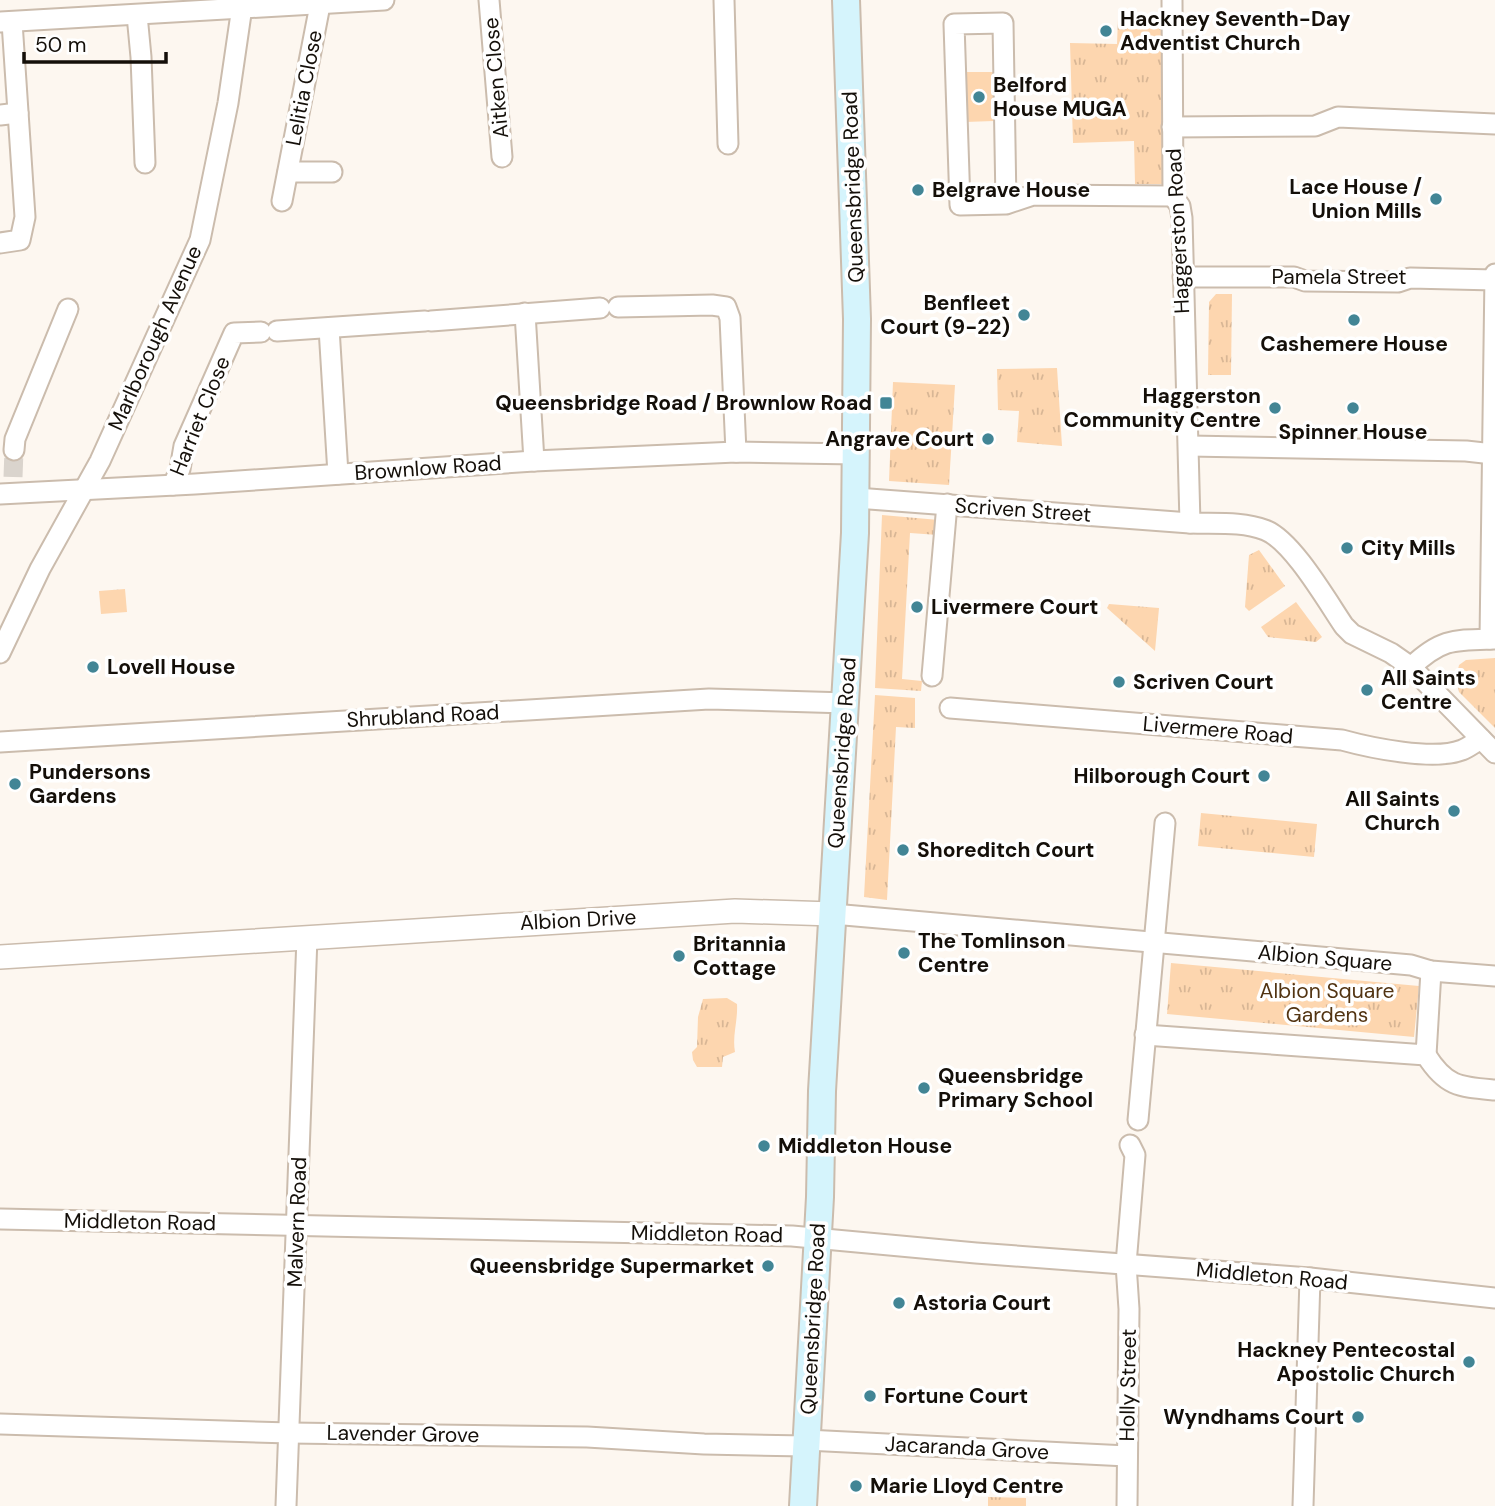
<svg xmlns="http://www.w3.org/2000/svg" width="1495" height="1506" font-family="'DM Sans',sans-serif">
  <defs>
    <pattern id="grass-tufts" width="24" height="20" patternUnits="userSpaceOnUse" patternTransform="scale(1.75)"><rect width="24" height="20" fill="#fdd6af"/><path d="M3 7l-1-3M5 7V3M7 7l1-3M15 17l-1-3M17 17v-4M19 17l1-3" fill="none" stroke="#d8b695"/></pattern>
  </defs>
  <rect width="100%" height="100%" fill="#fdf7f0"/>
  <g fill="url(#grass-tufts)">
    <polygon points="1118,19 1161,20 1163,184 1135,184 1134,141 1073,143 1070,43 1117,44"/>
    <polygon points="1216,294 1232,294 1231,375 1208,375 1209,302"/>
    <polygon points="1057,368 1062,446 1017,442 1019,411 998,410 997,369"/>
    <polygon points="893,382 955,385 949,485 889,481"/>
    <polygon points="882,515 939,520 938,535 910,533 902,679 922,681 921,691 875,688"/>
    <polygon points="1259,550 1285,586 1249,611 1245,607 1249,555"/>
    <polygon points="125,589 127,612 101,614 99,591"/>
    <polygon points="1296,602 1322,637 1316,642 1268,637 1261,627"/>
    <polygon points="1109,604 1159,608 1155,651 1107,608"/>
    <polygon points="1495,658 1495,728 1459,692 1456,678 1459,665 1466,660"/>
    <polygon points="875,695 915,698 915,728 896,727 887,900 864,897"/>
    <polygon points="1201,813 1317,824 1314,857 1198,846"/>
    <polygon points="1171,963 1419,986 1414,1037 1167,1014"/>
    <path d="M727 998 737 1004C738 1021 732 1036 735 1052L723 1057 722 1067H697L693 1060 692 1052 697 1047 698 1017 703 999Z"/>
    <polygon points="988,1497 1026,1498 1026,1506 988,1506"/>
  </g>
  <polygon fill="#fdd6af" points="964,72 993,72 994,121 965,122"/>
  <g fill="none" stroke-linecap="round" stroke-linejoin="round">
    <polyline stroke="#dad4cd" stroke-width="19" stroke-dasharray="19 10" stroke-linecap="butt" points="13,477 14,450"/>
    <g stroke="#cbbcad" stroke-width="23">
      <g id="minor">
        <polyline points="489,0 502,157"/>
        <polyline points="724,0 728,144"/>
        <polyline points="1172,0 1173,196 1180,206 1182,218 1190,523"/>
        <polyline points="137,15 141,57 145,163"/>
        <polyline points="0,22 384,0"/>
        <polyline points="0,115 18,113"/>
        <polyline points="1172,127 1315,126 1338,117 1495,124"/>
        <polyline points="288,172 332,172"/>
        <polyline points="282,201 320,5"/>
        <polyline points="1006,204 1003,23 954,24 960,205 1006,204 1033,195 1173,196"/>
        <polyline points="0,243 20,240 25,217 12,22"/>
        <polyline points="1183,277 1294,277 1305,281 1398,282 1410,278 1495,280"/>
        <polyline points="618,307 712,305 726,307 730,318 736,452"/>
        <polyline points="525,313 534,461"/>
        <polyline points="431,321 600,308"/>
        <polyline points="329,328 338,474"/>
        <polyline points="277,331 425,321"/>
        <polyline points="1189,446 1466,451 1493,454"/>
        <polyline points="14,450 15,439 68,309"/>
        <polyline points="173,485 180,469 184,446 234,333 261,332"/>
        <polyline points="0,494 195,484 534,461 736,452 857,454"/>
        <path d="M856 498 1190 523C1214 524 1242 521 1265 530 1292 540 1327 601 1344 626L1352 634 1391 653 1411 667 1495 753"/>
        <polyline points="1490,639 1495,274"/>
        <polyline points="0,653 40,569 100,461 200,240 228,103 243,0"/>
        <path d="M1411 667C1442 638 1454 640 1495 639"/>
        <polyline points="932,676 947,504"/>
        <path d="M950 708 1342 740C1371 748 1434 761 1462 750 1468 748 1475 742 1481 739"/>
        <polyline points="0,742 709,699 847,703"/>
        <polyline points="833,914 1411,965 1431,971 1495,976"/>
        <polyline points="1145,1035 1426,1055 1431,971"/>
        <path d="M1426 1055C1446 1087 1460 1087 1495 1090"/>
        <polyline points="1138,1120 1165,823"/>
        <polyline points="0,1219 792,1236 976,1253 1310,1278 1495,1298"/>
        <polyline points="0,1424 290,1433 587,1437 704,1444 806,1446"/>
        <polyline points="806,1440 1127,1456"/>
        <polyline points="286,1506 307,937"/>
        <polyline points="1127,1506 1129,1309 1126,1264 1135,1155 1130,1145"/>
        <polyline points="1303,1506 1310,1278"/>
      </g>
    </g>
    <g stroke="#cbbcad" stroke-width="26">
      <polyline id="tertiary" points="0,957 735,911 833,914"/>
    </g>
    <g stroke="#cbbcad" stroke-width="30">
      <polyline id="secondary" points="803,1506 820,1197 822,1091 855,533 857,319 846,0"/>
    </g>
    <use href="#minor" stroke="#fff" stroke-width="19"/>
    <use href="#tertiary" stroke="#fff" stroke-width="23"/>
    <use href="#secondary" stroke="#d5f4fc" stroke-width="26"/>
  </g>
  <g fill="#428595" stroke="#fff" stroke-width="2.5">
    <circle cx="1106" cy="31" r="7"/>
    <circle cx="979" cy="97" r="7"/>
    <circle cx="918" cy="190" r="7"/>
    <circle cx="1436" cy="199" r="7"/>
    <circle cx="1024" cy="315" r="7"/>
    <circle cx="1354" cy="320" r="7"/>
    <rect x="879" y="396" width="14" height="14" rx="3.5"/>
    <circle cx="1275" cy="408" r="7"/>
    <circle cx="1353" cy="408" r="7"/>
    <circle cx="988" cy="439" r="7"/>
    <circle cx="1347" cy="548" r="7"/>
    <circle cx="917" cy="607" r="7"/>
    <circle cx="93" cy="667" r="7"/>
    <circle cx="1119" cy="682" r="7"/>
    <circle cx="1367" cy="690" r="7"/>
    <circle cx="1264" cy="776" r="7"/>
    <circle cx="15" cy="784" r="7"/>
    <circle cx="1454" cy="811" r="7"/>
    <circle cx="903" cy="850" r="7"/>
    <circle cx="904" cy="953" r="7"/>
    <circle cx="679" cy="956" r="7"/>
    <circle cx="924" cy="1088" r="7"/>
    <circle cx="764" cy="1146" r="7"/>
    <circle cx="768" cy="1266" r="7"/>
    <circle cx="899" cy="1303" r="7"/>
    <circle cx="1469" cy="1362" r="7"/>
    <circle cx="870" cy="1396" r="7"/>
    <circle cx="1358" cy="1417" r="7"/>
    <circle cx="856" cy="1486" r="7"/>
  </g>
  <g text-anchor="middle" stroke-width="7" stroke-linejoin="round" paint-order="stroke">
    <g font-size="21" font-weight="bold" fill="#140f09" stroke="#fff" text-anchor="start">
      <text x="1120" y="26">Hackney Seventh-Day<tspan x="1120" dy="24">Adventist Church</tspan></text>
      <text x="993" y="92">Belford<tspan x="993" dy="24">House MUGA</tspan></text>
      <text x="1422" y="194" text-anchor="end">Lace House /<tspan x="1422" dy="24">Union Mills</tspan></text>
      <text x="932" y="197">Belgrave House</text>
      <text x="1010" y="310" text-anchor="end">Benfleet<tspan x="1010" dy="24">Court (9-22)</tspan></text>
      <text x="1354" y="351" text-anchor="middle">Cashemere House</text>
      <text x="1261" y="403" text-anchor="end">Haggerston<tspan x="1261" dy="24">Community Centre</tspan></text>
      <text x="872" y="410" text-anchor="end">Queensbridge Road / Brownlow Road</text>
      <text x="1353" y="439" text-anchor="middle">Spinner House</text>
      <text x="974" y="446" text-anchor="end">Angrave Court</text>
      <text x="1361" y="555">City Mills</text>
      <text x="931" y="614">Livermere Court</text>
      <text x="107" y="674">Lovell House</text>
      <text x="1381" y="685">All Saints<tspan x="1381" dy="24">Centre</tspan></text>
      <text x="1133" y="689">Scriven Court</text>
      <text x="29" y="779">Pundersons<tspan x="29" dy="24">Gardens</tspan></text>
      <text x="1250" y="783" text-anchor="end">Hilborough Court</text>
      <text x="1440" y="806" text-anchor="end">All Saints<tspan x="1440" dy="24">Church</tspan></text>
      <text x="917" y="857">Shoreditch Court</text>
      <text x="918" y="948">The Tomlinson<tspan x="918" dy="24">Centre</tspan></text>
      <text x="693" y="951">Britannia<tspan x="693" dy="24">Cottage</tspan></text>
      <text x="938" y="1083">Queensbridge<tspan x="938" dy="24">Primary School</tspan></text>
      <text x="778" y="1153">Middleton House</text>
      <text x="754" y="1273" text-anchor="end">Queensbridge Supermarket</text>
      <text x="913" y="1310">Astoria Court</text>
      <text x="1455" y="1357" text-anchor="end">Hackney Pentecostal<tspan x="1455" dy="24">Apostolic Church</tspan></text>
      <text x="884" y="1403">Fortune Court</text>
      <text x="1344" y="1424" text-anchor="end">Wyndhams Court</text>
      <text x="870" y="1493">Marie Lloyd Centre</text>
    </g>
    <g font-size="21" fill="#140f09" stroke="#fff">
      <text transform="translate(496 78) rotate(-95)" y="7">Aitken Close</text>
      <text transform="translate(304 88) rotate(-79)" y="7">Lelitia Close</text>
      <text transform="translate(853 187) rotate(-92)" y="7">Queensbridge Road</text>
      <text transform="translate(1178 231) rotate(-93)" y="7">Haggerston Road</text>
      <text x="1339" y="284">Pamela Street</text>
      <text transform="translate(155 338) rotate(-66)" y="7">Marlborough Avenue</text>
      <text transform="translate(200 416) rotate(-68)" y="7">Harriet Close</text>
      <text transform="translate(428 468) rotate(-4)" y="7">Brownlow Road</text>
      <text transform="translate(1023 510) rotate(4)" y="7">Scriven Street</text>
      <text transform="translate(423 716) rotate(-3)" y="7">Shrubland Road</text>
      <text transform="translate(1218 730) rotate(5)" y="7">Livermere Road</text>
      <text transform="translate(842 753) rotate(-86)" y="7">Queensbridge Road</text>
      <text transform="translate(578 920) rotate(-3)" y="7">Albion Drive</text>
      <text transform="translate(1325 958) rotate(5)" y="7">Albion Square</text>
      <text transform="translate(140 1222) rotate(1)" y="7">Middleton Road</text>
      <text transform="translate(297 1222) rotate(-88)" y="7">Malvern Road</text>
      <text transform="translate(707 1234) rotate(1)" y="7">Middleton Road</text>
      <text transform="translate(1272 1276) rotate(5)" y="7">Middleton Road</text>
      <text transform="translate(813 1319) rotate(-87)" y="7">Queensbridge Road</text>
      <text transform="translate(1128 1385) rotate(-89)" y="7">Holly Street</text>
      <text transform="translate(403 1434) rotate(1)" y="7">Lavender Grove</text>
      <text transform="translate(967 1448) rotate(3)" y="7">Jacaranda Grove</text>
    </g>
    <g font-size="21" fill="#523412" stroke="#fff">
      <text x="1327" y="998">Albion Square<tspan x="1327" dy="24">Gardens</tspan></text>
    </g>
  </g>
  <path d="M24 52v10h142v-10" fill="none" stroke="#140f09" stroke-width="3.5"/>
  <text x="35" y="52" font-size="21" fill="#140f09" stroke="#ffffff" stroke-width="5" paint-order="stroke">50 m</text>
</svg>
